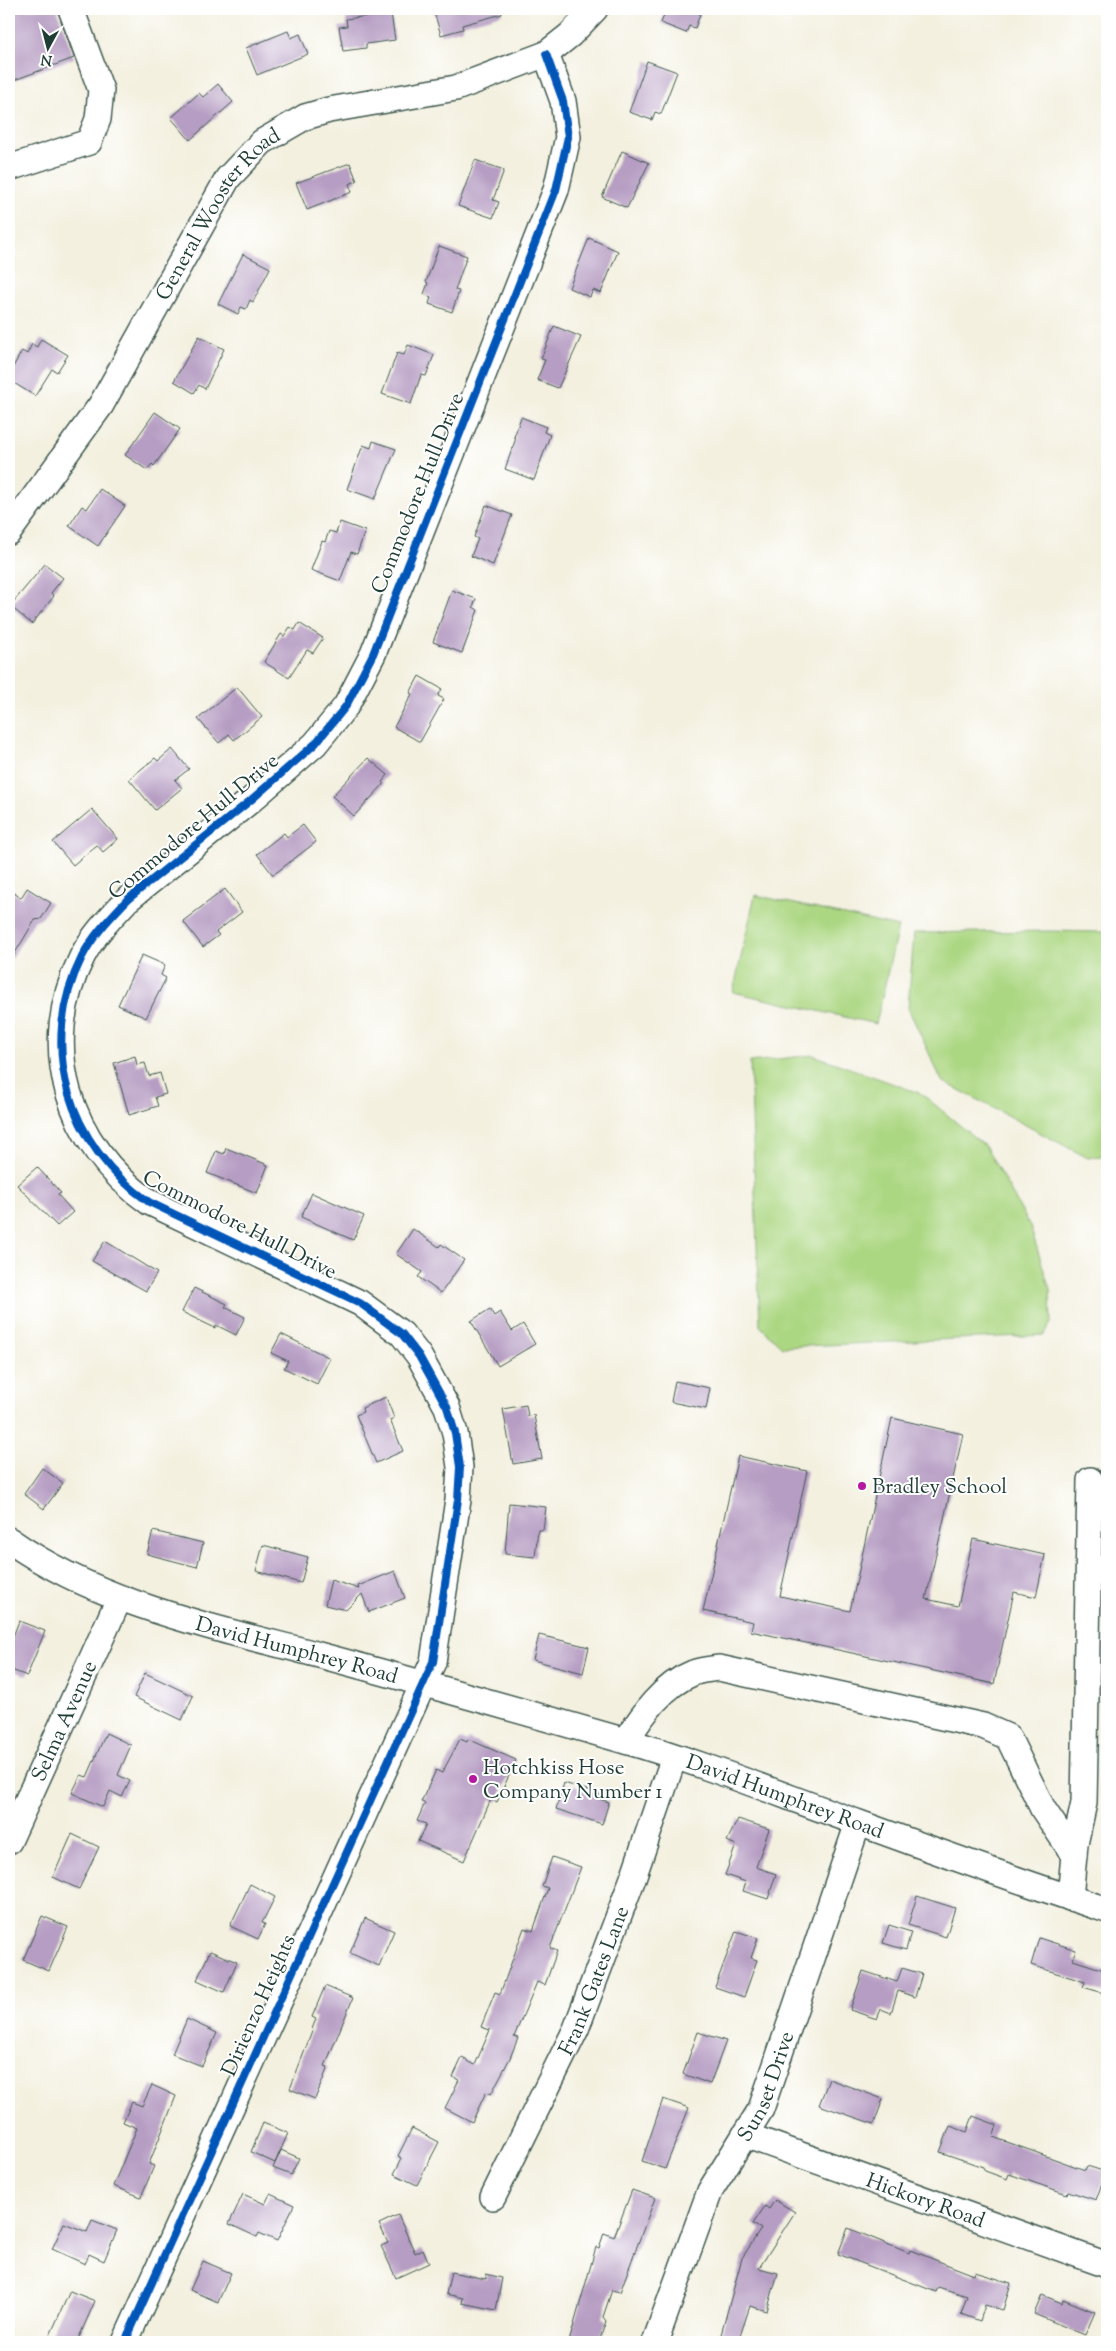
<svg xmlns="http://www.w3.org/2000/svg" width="1116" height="2351" font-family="'Sorts Mill Goudy',serif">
  <rect width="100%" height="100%" fill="#fff"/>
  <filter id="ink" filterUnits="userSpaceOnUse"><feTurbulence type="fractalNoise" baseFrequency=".02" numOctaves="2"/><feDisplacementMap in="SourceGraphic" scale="10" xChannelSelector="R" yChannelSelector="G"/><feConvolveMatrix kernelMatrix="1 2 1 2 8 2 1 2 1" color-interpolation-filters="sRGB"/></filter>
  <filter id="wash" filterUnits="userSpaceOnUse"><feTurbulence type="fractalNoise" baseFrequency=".0096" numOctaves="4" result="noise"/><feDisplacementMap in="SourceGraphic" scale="20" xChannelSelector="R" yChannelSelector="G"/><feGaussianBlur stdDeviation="1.12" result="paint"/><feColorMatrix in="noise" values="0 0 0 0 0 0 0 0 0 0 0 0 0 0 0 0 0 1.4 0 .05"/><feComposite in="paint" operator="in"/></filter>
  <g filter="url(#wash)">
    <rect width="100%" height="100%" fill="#f3f0df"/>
    <g fill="#acd782" stroke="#668a5b">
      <polygon points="755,895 898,927 876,1024 733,992"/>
      <polygon points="1049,931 1104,932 1107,934 1107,1155 1088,1158 942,1081 908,1008 914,933"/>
      <polygon points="813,1055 922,1094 986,1147 1030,1226 1050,1289 1051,1323 1044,1335 782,1347 760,1326 750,1062"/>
    </g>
    <g id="blocks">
      <g fill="#b69dc3">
        <polygon points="9,9 57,9 74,58 9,82"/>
        <polygon points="433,9 501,9 502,14 462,25 463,29 441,35"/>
        <polygon points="649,9 702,9 695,28 689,26 686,33 661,23 664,15"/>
        <polygon points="391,13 395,40 366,44 366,48 343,51 339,27 347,26 346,19"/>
        <polygon points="288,31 291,38 300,34 308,54 257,75 246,48"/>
        <polygon points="647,61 677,72 661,114 655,112 652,120 629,112"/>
        <polygon points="218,84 233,102 190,140 171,118 199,93 203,97"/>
        <polygon points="622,151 649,163 627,208 602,197"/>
        <polygon points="475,160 504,170 493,200 499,202 493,218 458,206"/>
        <polygon points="350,163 357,181 349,184 352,192 307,210 296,183"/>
        <polygon points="589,238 618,251 601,293 593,290 590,297 569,288"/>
        <polygon points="439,246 467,256 455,290 459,291 452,312 429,304 431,297 424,294 428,283 426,282"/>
        <polygon points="243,254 270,268 253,302 250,300 246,309 241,307 238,314 218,304"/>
        <polygon points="554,326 581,337 558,388 537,380 545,360 541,359"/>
        <polygon points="199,336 224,349 205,389 199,385 194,393 174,381"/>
        <polygon points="41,339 68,355 57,372 52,369 35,396 9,380 9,374 22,351 27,354 32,344 37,347"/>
        <polygon points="408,345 434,355 426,376 421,375 411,404 382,394 397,353 404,355"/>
        <polygon points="155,412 180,429 154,466 152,464 147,470 125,455"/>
        <polygon points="521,417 546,427 544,432 550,435 534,480 505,469 516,438 514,437"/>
        <polygon points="373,441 396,449 375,499 347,489 363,445 371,448"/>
        <polygon points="100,489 125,506 98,546 69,526 82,506 87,509"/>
        <polygon points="486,505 512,515 493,565 471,556 478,539 474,537"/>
        <polygon points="340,522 365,531 357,554 351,552 340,581 311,570 322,541 325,542 329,531 336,533"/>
        <polygon points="45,564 63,578 51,593 54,596 32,624 10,606"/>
        <polygon points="452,590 476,599 473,607 478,610 462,653 433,642"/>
        <polygon points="299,623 323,638 313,653 307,650 289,678 264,662 281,634 284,636 290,627 295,630"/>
        <polygon points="419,676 442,689 438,696 444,699 420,742 394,727 412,694 410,693"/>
        <polygon points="237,687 262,717 234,740 229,734 219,743 198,719"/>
        <polygon points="172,749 189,769 175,780 182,788 155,810 129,779 155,758 158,761"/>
        <polygon points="368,758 388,775 382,782 384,784 354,816 332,796"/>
        <polygon points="92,809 118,839 103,852 97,845 73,865 53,842"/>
        <polygon points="303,825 316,842 273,875 257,854 284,833 287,837"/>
        <polygon points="27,888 51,903 41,919 35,920 9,963 9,902 14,893 21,898"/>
        <polygon points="225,889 242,912 216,932 219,935 203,947 183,921"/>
        <polygon points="142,955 165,965 161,975 166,978 146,1018 118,1005"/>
        <polygon points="135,1056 137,1065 145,1063 149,1076 160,1073 166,1094 155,1097 158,1106 129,1115 114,1063"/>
        <polygon points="226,1148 268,1165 257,1193 207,1173 216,1151 224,1154"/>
        <polygon points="37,1167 61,1193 58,1195 73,1212 57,1226 17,1185"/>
        <polygon points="312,1193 364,1216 353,1240 301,1217"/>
        <polygon points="413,1229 439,1247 441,1244 464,1260 441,1293 418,1277 422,1272 396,1254"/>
        <polygon points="105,1241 157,1273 146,1291 92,1261"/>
        <polygon points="194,1288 227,1304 225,1307 245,1317 236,1335 216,1325 215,1328 182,1312"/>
        <polygon points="490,1309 494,1316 500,1312 512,1331 523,1324 535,1344 498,1366 471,1321"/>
        <polygon points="281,1334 330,1358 317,1384 284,1368 288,1361 271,1353"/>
        <polygon points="675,1381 710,1388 706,1409 671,1402"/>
        <polygon points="386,1397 394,1418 390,1420 403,1451 376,1463 356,1415 363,1412 362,1408"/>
        <polygon points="526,1405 528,1416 534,1415 542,1459 513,1464 503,1409"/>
        <polygon points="892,1418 963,1434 926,1599 958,1606 973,1539 1045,1555 1036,1597 1014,1592 994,1684 751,1631 753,1622 703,1611 738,1456 807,1471 780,1596 850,1611"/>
        <polygon points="42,1468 63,1483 44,1509 24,1494"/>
        <polygon points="509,1503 546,1507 543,1530 538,1530 535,1557 505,1554"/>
        <polygon points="153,1531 203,1543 197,1567 147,1554"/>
        <polygon points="263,1545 308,1557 301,1583 256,1571"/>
        <polygon points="395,1571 405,1598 369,1612 362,1594 346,1610 325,1605 331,1580 359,1589 358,1586"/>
        <polygon points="19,1621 45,1631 27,1676 9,1669 9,1647"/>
        <polygon points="539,1635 589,1647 583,1673 533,1660"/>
        <polygon points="145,1673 193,1696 182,1720 134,1697"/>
        <polygon points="106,1733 131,1745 118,1775 130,1781 122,1797 110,1791 103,1807 72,1793 81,1775 87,1777"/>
        <polygon points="460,1739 467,1742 468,1739 516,1760 497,1802 491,1799 464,1861 418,1841 426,1824 417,1821 425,1803 421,1802 436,1770 442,1773"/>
        <polygon points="564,1783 600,1794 599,1799 609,1802 602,1824 556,1809"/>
        <polygon points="738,1819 769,1829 756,1867 776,1874 768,1899 743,1891 746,1882 725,1875 736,1845 727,1841"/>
        <polygon points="72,1834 99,1847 79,1889 53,1877"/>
        <polygon points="552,1857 581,1867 550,1948 557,1951 545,1985 537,1982 514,2037 518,2038 510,2058 491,2094 486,2092 472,2122 445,2108 459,2080 453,2077 462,2058 475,2065 490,2030 481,2027 495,1992 500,1994 524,1928 533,1931 548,1888 542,1886"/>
        <polygon points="250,1884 275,1897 262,1923 265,1924 258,1939 230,1926"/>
        <polygon points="917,1896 955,1908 946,1937 908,1925"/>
        <polygon points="42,1916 68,1927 49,1971 23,1960"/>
        <polygon points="365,1918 394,1931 379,1966 350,1953"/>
        <polygon points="889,1925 911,1932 906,1950 883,1943"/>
        <polygon points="736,1931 758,1938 751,1958 757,1960 744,1997 715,1987"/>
        <polygon points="1039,1938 1076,1950 1073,1960 1107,1971 1107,1994 1083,1987 1085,1982 1031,1965"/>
        <polygon points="210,1951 237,1962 224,1992 197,1980"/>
        <polygon points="902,1968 922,1974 915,1997 898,1991 891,2013 881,2009 877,2019 850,2010 863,1971 897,1982"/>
        <polygon points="325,1986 353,1998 325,2066 328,2067 315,2099 290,2089 313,2029 312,2029 316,2019 312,2017"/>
        <polygon points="187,2019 217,2033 202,2066 172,2054"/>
        <polygon points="698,2032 726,2041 710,2084 683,2074"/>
        <polygon points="829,2079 883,2099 874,2124 819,2105"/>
        <polygon points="152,2085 176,2096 149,2164 154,2166 141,2197 113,2186 137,2128 123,2122 132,2102 142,2106"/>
        <polygon points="663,2099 689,2108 665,2169 642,2161"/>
        <polygon points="973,2116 997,2125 993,2137 1085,2170 1087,2166 1106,2172 1096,2200 1068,2191 1067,2194 1009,2174 1007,2179 985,2171 983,2167 940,2152 950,2126 967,2132"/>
        <polygon points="263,2123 288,2133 275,2163 251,2152"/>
        <polygon points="412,2128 439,2142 417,2185 394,2174 402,2158 398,2156"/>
        <polygon points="281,2150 299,2158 291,2175 273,2168"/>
        <polygon points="632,2190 655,2198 620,2292 612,2290 603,2317 606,2321 599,2342 569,2342 596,2247 599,2248 604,2233 614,2237"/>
        <polygon points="243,2194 265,2204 270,2194 294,2205 277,2241 259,2233 257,2237 229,2224"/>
        <polygon points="775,2200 795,2212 759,2268 778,2273 767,2311 750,2306 738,2342 719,2342 742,2258 761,2229 753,2224 765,2206 769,2209"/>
        <polygon points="398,2215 415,2253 423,2249 429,2263 396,2278 381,2246 388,2243 379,2224"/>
        <polygon points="92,2220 117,2230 104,2261 89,2254 85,2264 52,2249 64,2223 87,2232"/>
        <polygon points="848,2228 909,2253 910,2250 974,2275 975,2272 1011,2283 1003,2310 985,2305 980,2321 961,2314 967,2296 938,2287 936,2292 838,2254"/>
        <polygon points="203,2261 231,2273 218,2302 190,2290"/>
        <polygon points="451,2272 486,2279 486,2274 502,2278 496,2310 462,2303 463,2298 446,2294"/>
        <polygon points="70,2291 95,2301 77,2342 47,2342"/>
        <polygon points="1042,2295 1062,2303 1063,2299 1095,2312 1085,2335 1034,2314"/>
      </g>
    </g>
  </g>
  <g filter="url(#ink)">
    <use href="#blocks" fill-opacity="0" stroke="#3f584e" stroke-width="1"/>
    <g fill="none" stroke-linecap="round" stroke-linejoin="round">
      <g stroke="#3f584e" stroke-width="28">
        <g id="minor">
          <polyline points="9,168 89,142 98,119 101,90 71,9"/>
          <path id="s1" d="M9 532 101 405 228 178 262 142 305 117 329 110 456 88 546 54 570 35 595 9"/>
          <path id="s2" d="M9 1540C99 1604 213 1627 319 1655 420 1682 521 1711 622 1740 703 1763 781 1795 859 1823 941 1853 1024 1883 1107 1910"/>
          <path d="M626 1741C642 1715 663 1685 693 1673 700 1670 711 1669 719 1668L983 1726 1008 1737 1043 1809 1074 1855"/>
          <path id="s3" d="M9 1841 119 1599"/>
          <polyline points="1070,1898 1075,1844 1084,1803 1090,1480"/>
          <path id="s4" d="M745 2135 1107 2265"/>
          <path id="s5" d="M493 2197 576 2029 633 1878 674 1757"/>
          <path d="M125 2342 433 1662 458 1500 460 1467 455 1433 447 1407 419 1356 402 1334 360 1303 149 1202C68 1145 37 1047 82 957 93 935 111 917 127 900L251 800 315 744 346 706 373 654 556 190 568 137 563 101 546 54"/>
          <path id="s6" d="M655 2342 710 2191 761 2109 858 1823"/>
        </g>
      </g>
      <use href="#minor" stroke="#fff" stroke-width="25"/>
      <g stroke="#fff" stroke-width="11">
        <path id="cycleway" d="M125 2342 433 1662 458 1500 460 1467 455 1433 447 1407 419 1356 402 1334 360 1303 149 1202C68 1145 37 1047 82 957 93 935 111 917 127 900L251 800 315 744 346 706 373 654 556 190 568 137 563 101 546 54"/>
      </g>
      <use href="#cycleway" stroke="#0057b8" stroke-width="8"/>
    </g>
  </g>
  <g fill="#b5179e" stroke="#fff" stroke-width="2">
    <circle cx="862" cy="1486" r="5"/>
    <circle cx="473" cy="1779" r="5"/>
  </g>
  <g text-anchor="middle" stroke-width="4" stroke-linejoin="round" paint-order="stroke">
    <g font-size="21" fill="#1f3d34" stroke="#fff">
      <text dy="7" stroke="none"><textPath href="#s1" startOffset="382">General Wooster Road</textPath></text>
      <text transform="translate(417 493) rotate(-68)" y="7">Commodore Hull Drive</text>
      <text transform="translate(193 826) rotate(-40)" y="7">Commodore Hull Drive</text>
      <text transform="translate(240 1224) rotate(27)" y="7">Commodore Hull Drive</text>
      <text dy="7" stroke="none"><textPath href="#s2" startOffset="310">David Humphrey Road</textPath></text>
      <text dy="7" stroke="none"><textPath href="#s3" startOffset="132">Selma Avenue</textPath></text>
      <text dy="7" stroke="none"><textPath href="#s2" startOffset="820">David Humphrey Road</textPath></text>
      <text dy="7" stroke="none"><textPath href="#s5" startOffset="239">Frank Gates Lane</textPath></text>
      <text transform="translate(258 2005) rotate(-66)" y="7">Dirienzo Heights</text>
      <text dy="7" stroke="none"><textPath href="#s6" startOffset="280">Sunset Drive</textPath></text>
      <text dy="7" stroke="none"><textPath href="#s4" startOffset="192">Hickory Road</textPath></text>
    </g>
    <g font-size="21" fill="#1f3d34" stroke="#fff" text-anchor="start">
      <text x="872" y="1493">Bradley School</text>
      <text x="483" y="1774">Hotchkiss Hose<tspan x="483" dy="24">Company Number 1</tspan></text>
    </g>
  </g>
  <rect width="1116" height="2351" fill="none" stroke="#fff" stroke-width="30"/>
  <g transform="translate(48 48) rotate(187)" stroke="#ffffff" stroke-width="4" paint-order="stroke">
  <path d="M0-4L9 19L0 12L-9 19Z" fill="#1f3d34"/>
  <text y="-8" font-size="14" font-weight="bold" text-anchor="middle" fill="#1f3d34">N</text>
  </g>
</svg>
